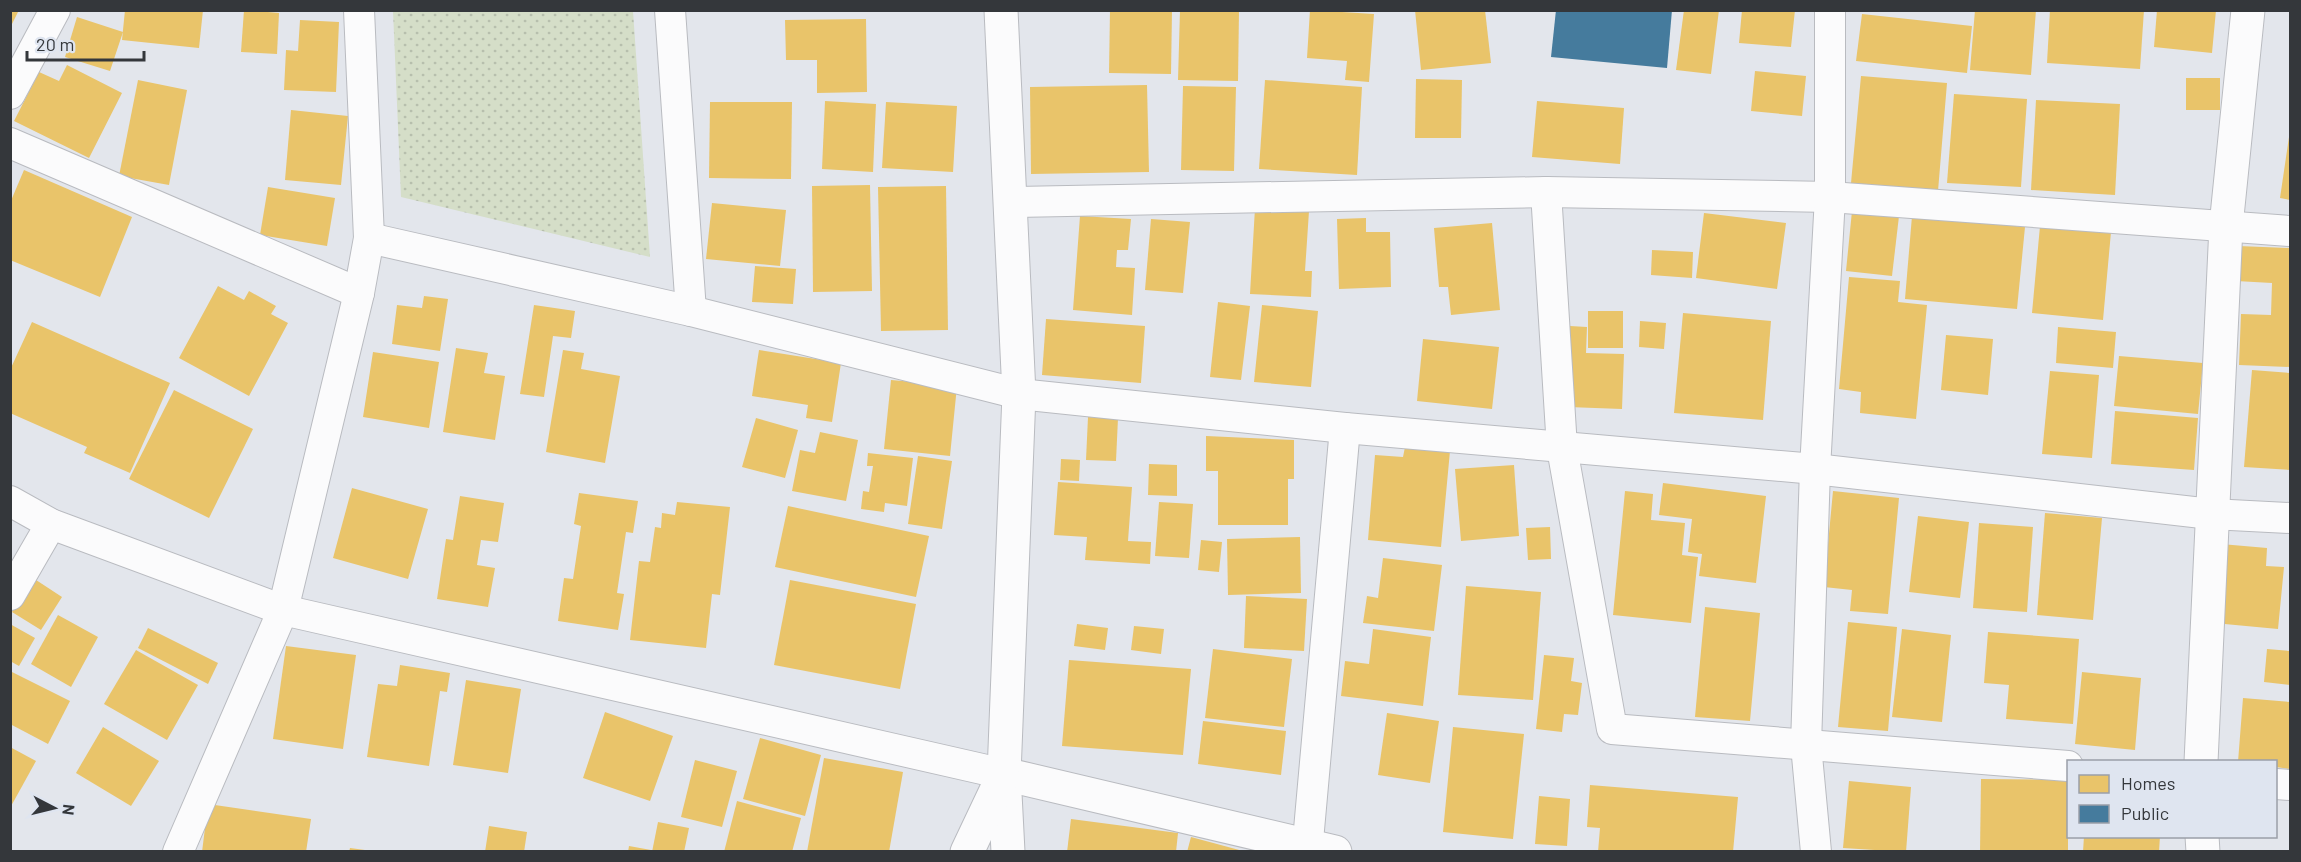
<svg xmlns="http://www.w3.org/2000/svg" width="2301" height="862" font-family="Barlow,sans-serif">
  <defs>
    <pattern id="park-dots" width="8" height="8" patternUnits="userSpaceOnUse" patternTransform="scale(1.5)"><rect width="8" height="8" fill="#d5dec8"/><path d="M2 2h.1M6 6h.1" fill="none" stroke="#b7bfad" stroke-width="1.8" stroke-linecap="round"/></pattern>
  </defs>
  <rect width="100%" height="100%" fill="#e3e6ec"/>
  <polygon fill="url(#park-dots)" points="393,11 633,11 650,257 401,197"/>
  <g fill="#e9c46a">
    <polygon points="10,10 19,10 10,28"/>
    <polygon points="125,10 203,10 199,48 122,40"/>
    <polygon points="244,10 279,13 277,54 241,52"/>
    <polygon points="1110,10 1172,10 1171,74 1109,73"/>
    <polygon points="1180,10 1239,10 1238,81 1178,80"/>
    <polygon points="1310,10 1374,14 1369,82 1345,80 1347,61 1307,58"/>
    <polygon points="1415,10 1485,10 1491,63 1421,70"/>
    <polygon points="1684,10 1719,10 1711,74 1676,70"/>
    <polygon points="1742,10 1795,10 1791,47 1739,43"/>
    <polygon points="1975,10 2036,10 2031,75 1970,70"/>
    <polygon points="2050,10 2144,10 2140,69 2047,63"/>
    <polygon points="2157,10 2216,10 2212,53 2154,47"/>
    <polygon points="1862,14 1972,26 1967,73 1856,61"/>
    <polygon points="77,17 123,32 110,71 65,57"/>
    <polygon points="866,19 867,92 817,93 817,60 786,60 785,20"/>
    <polygon points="300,20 339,22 336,92 284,90 286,50 298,51"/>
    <polygon points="67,65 122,93 89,158 14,121 39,72 59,81"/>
    <polygon points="1755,71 1806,76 1802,116 1751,111"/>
    <polygon points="1861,76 1947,83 1938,191 1851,183"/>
    <rect x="2186" y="78" width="34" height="32"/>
    <polygon points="1416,79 1462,80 1461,138 1415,138"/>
    <polygon points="138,80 187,90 169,185 119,176"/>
    <polygon points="1265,80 1362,87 1357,175 1259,169"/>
    <polygon points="1147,85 1149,172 1031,174 1030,87"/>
    <polygon points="1183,86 1236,87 1234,171 1181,170"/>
    <polygon points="1954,94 2027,99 2021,187 1947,183"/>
    <polygon points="2036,100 2120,104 2115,195 2031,190"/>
    <polygon points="825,101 876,104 873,172 822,169"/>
    <polygon points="1537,101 1624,108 1620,164 1532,157"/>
    <polygon points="710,102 792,102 791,179 709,178"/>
    <polygon points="886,102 957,106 953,172 882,168"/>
    <polygon points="291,110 348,116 341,185 285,180"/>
    <polygon points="2289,137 2290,137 2290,200 2280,198"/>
    <polygon points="24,170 132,217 100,297 10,260 10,203"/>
    <polygon points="870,185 872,291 813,292 812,186"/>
    <polygon points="946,186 948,330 881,331 878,187"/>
    <polygon points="268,187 335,198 327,246 260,235"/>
    <polygon points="712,203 786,210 780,266 706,259"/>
    <polygon points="1255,208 1309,211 1305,271 1312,271 1311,297 1250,294"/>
    <polygon points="1852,211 1899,216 1892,276 1846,271"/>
    <polygon points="1704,213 1786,223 1777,289 1696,278"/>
    <polygon points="1080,216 1131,219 1128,250 1117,250 1116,267 1135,268 1132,315 1073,310"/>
    <polygon points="1912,216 2025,227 2017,309 1905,299"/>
    <polygon points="1366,218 1366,232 1390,232 1391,287 1339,289 1337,219"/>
    <polygon points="1151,219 1190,222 1183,293 1145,290"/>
    <polygon points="1492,223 1500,310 1451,315 1448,287 1439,287 1434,228"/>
    <polygon points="2040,226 2111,232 2103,320 2032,313"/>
    <polygon points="2238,246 2290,248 2290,367 2239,365 2241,314 2271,315 2272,283 2236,281"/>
    <polygon points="1652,250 1693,252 1692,278 1651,275"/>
    <polygon points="755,266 796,269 793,304 752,302"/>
    <polygon points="1849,277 1900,281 1898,302 1927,305 1916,419 1860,413 1861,392 1839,389"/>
    <polygon points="218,286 244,300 249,291 276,306 271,314 288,323 249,396 179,358"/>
    <polygon points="424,296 448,299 440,351 392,344 397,305 422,308"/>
    <polygon points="1218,302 1250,306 1241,380 1210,377"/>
    <polygon points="534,305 575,311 571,338 553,336 544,397 520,394"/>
    <polygon points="1262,305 1318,311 1311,387 1254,382"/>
    <rect x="1588" y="311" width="35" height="37"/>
    <polygon points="1683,313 1771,321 1763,420 1674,413"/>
    <polygon points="1046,319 1145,326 1141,383 1042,375"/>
    <polygon points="1640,321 1666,323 1664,349 1639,347"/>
    <polygon points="32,322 170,383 130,473 84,453 87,447 10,413 10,370"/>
    <polygon points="1570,326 1587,327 1586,353 1624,354 1622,409 1568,407"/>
    <polygon points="2058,327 2116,332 2113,368 2056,363"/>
    <polygon points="1946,335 1993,339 1988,395 1941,390"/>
    <polygon points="1423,339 1499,347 1492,409 1417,401"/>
    <polygon points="456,348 488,353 484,373 505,376 495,440 443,432"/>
    <polygon points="563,350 584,353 581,369 620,376 605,463 546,452"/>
    <polygon points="759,350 841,363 832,422 806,418 808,405 752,396"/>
    <polygon points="373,352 439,362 429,428 363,417"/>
    <polygon points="2119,356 2203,363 2198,414 2114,406"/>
    <polygon points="2252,370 2290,373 2290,470 2244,467"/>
    <polygon points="2050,371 2099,375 2092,458 2042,454"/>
    <polygon points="891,380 957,386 950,456 884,449"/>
    <polygon points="174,390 253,429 209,518 129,479"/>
    <polygon points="2115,411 2198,418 2194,470 2111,464"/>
    <polygon points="1088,417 1118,418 1116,461 1086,460"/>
    <polygon points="756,418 798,430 785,478 742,467"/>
    <polygon points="820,432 858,440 846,501 792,491 800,450 815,453"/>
    <polygon points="1206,436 1294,440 1294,479 1288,479 1288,525 1218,525 1218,471 1206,471"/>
    <polygon points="1405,447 1450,451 1441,547 1368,540 1375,455 1403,457"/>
    <polygon points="868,453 913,458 907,506 885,503 884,512 861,509 863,491 869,492 873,466 867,466"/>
    <polygon points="918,456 952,461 942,529 908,524"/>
    <polygon points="1061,459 1080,460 1079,481 1060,480"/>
    <polygon points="1149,464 1177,465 1177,496 1148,495"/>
    <polygon points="1514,465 1519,536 1461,541 1455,469"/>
    <polygon points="1058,482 1132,487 1128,541 1151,542 1150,564 1085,560 1087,537 1054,535"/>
    <polygon points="1663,483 1766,496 1756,583 1699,576 1702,554 1688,552 1692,519 1659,515"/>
    <polygon points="352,488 428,509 408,579 333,558"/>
    <polygon points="1625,491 1653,494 1651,520 1685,523 1682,555 1698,557 1691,623 1613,615"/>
    <polygon points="1833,491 1899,498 1888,614 1850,611 1852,590 1824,587"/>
    <polygon points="579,493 638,501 633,533 626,532 617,593 624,594 618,630 558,621 564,578 573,579 581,526 574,524"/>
    <polygon points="460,496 504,503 498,542 481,540 477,565 495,568 488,607 437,599 446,539 453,540"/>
    <polygon points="677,502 730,507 720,595 712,594 706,648 630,640 639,561 650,562 655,527 661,528 662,513 675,515"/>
    <polygon points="1159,502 1193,504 1189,558 1155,556"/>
    <polygon points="788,506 929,536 916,597 775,567"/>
    <polygon points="2045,513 2102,518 2093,620 2037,615"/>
    <polygon points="1918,516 1969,522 1960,598 1909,592"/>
    <polygon points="1979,523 2033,527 2027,612 1973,608"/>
    <polygon points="1550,527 1551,559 1528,560 1526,528"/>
    <polygon points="1300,537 1301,593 1228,595 1227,539"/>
    <polygon points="1201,540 1222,542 1219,572 1198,570"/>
    <polygon points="2221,544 2267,548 2266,566 2284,567 2278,629 2214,623"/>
    <polygon points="1383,558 1442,565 1434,631 1363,623 1367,596 1378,598"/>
    <polygon points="33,578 62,597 41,630 12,612"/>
    <polygon points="790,580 916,604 900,689 774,665"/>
    <polygon points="1466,586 1541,592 1533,700 1458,695"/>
    <polygon points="1246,596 1307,599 1304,651 1244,648"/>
    <polygon points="1705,607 1760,613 1750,721 1695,717"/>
    <polygon points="58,615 98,637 71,687 31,664"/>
    <polygon points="1848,622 1897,627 1888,731 1838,727"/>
    <polygon points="10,624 35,638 19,666 10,661"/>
    <polygon points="1077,624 1108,628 1105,650 1074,646"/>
    <polygon points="1134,626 1164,629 1161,654 1131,650"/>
    <polygon points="148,628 218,663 208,684 138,648"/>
    <polygon points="1373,629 1431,637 1423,706 1341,696 1345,661 1369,664"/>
    <polygon points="1902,629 1951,635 1942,722 1892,717"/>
    <polygon points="1988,632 2079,639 2073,724 2006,719 2009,685 1984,683"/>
    <polygon points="286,646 356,655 343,749 273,739"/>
    <polygon points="1213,649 1292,659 1284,727 1205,718"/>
    <polygon points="2267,649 2290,651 2290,685 2264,682"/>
    <polygon points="136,650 198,685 167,740 104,704"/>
    <polygon points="1544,655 1574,658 1571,681 1582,683 1578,715 1564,714 1562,732 1536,729"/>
    <polygon points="1069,660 1191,669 1183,755 1062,746"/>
    <polygon points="400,665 450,673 447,692 440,691 429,766 367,757 378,684 397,686"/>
    <polygon points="10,671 70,701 48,744 10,724"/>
    <polygon points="2082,672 2141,678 2135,750 2075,744"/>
    <polygon points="466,680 521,689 508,773 453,765"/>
    <polygon points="2243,698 2290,702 2290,769 2276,767 2276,762 2238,762"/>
    <polygon points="605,712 673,736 650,801 583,778"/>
    <polygon points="1387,713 1439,721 1430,783 1378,775"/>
    <polygon points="1203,721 1286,731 1281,775 1198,764"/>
    <polygon points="103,727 159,761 131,806 76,773"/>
    <polygon points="1453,727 1524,734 1513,839 1443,832"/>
    <polygon points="760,738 821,755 805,816 743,799"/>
    <polygon points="10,747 36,761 10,808"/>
    <polygon points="824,758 903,772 889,852 807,852"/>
    <polygon points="695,760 737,771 722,827 681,817"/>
    <polygon points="1981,779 2068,780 2068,852 1980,852"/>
    <polygon points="1849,781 1911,787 1906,852 1843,848"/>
    <polygon points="1590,785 1738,797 1733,852 1598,852 1600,828 1587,827"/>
    <polygon points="1539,796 1570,799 1567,846 1535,844"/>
    <polygon points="737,801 801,818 792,852 724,852"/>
    <polygon points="208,804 311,819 306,852 202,852"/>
    <polygon points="1071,819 1178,833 1176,852 1067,852"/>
    <polygon points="658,822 689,828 684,852 652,852"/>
    <polygon points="489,826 527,832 524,852 485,852"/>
    <polygon points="2084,836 2160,836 2159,852 2083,852"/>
    <polygon points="1191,837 1243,851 1243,852 1187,852"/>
    <polygon points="629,846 651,850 651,852 628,852"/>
    <polygon points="350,848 365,850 365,852 349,852"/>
  </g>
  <polygon fill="#457b9d" points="1556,10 1672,10 1667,68 1551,57"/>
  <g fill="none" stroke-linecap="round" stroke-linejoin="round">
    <g stroke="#b9bbc0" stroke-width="32">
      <g id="street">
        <polyline points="670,10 691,311"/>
        <polyline points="10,94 55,10"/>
        <polyline points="10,143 359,293"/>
        <polyline points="1546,192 1562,448 1612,729 2068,766"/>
        <polyline points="1010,202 1546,192 1830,197 2290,231"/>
        <polyline points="369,238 691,311 1019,394 1345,428 1815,469 2211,514 2290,518"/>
        <polyline points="10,501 51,524 283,610 1004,774"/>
        <polyline points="10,595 51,524"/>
        <polyline points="2276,784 2290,785"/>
        <polyline points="178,852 283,610 359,293 369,238 359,10"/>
        <polyline points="1307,852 1345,428"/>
        <polyline points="1816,852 1806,745 1815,469 1830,197 1830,10"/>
      </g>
    </g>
    <g stroke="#b9bbc0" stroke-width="35">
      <g id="secondary">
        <polyline points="1001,10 1019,394 1004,774 1008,852"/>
        <polyline points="2201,762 2226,226 2248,10"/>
        <polyline points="1004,774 1335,852"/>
        <polyline points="2202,836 2203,852"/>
        <polyline points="967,852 1003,776"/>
      </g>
    </g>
    <use href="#street" stroke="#fbfbfc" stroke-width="30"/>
    <use href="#secondary" stroke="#fbfbfc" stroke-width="33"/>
  </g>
  <rect width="2301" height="862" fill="none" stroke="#34373b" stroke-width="24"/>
  <rect x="2067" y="760" width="210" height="78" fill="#dfe5f0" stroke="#9b9fa8" stroke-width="1.5"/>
  <rect x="2079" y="775" width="30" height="18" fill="#e9c46a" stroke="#9b9fa8" stroke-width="1.5"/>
  <text x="2121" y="790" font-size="18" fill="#34373b">Homes</text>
  <rect x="2079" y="805" width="30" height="18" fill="#457b9d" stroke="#9b9fa8" stroke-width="1.5"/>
  <text x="2121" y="820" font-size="18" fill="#34373b">Public</text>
  <g transform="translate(54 808) rotate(97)" stroke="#dfe5f0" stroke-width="4.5" paint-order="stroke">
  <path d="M0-4.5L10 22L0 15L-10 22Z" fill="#34373b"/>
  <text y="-9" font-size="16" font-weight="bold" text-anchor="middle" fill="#34373b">N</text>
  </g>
  <path d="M27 51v9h117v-9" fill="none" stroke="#34373b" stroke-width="3"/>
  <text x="36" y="51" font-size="18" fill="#34373b" stroke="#dfe5f0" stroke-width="4.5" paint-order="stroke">20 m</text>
</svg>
